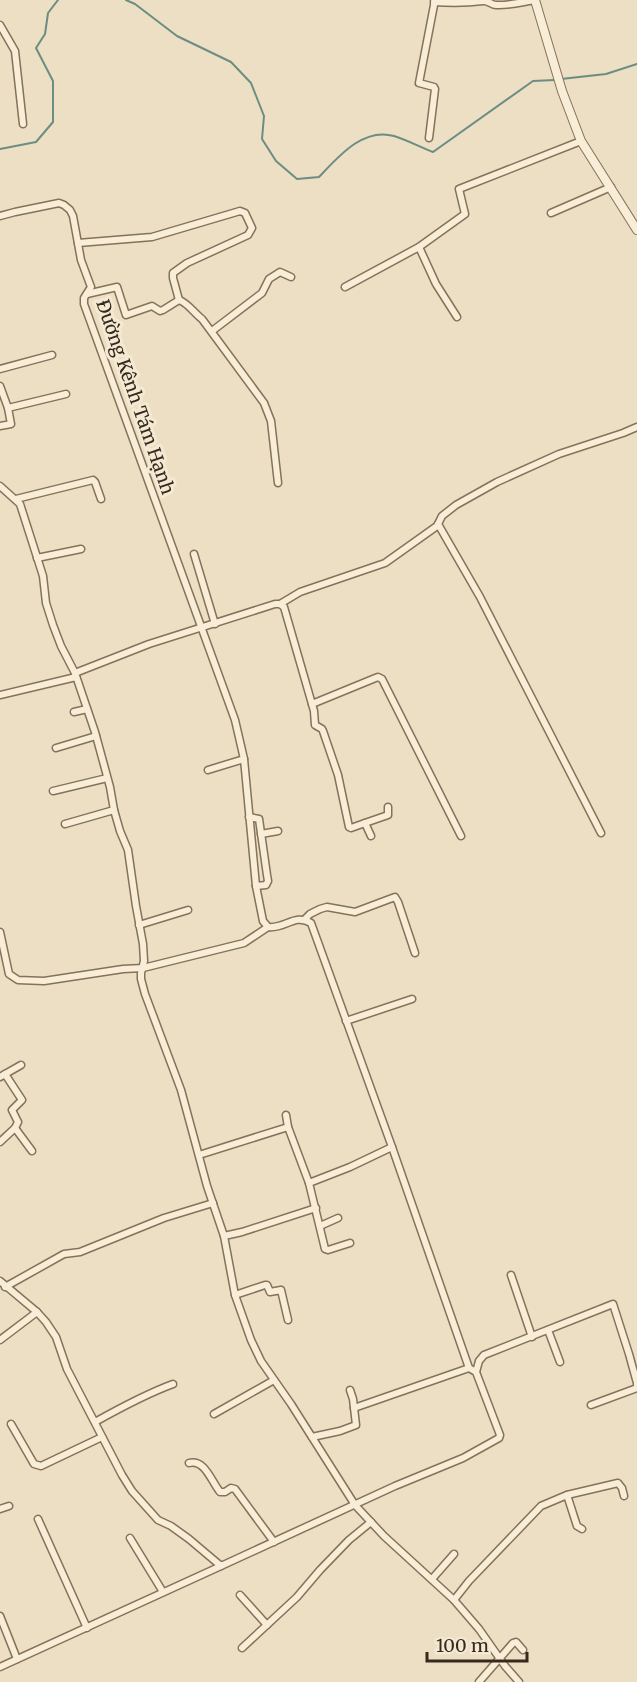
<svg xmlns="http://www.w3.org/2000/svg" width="637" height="1682" font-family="Merriweather,serif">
  <rect width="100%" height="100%" fill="#ecdfc3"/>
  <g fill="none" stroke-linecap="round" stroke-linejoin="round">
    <g stroke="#6c8d84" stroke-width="2">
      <path d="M126 0 135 4 177 36 231 62 251 83 264 116 262 139 276 161 297 179 319 177C338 157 363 127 394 136 407 140 420 147 433 152L533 81 555 80"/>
      <polyline points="561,79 606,74 637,64"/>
      <polyline points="0,149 36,142 53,122 53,81 36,48 45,34 48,13 58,0"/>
    </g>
    <g stroke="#86715b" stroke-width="9">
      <g id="minor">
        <path d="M434 2C451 3 467 3 483 1 488 0 491 5 496 5 508 6 522 2 535 0"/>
        <polyline points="0,25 15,51 23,124"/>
        <polyline points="429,138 435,89 434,87 419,83 435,0"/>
        <polyline points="551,213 611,187"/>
        <path d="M0 216 15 212 59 203 64 205 70 210 73 216 81 260 91 287 84 298V304L235 720 244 759 256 886 263 921 268 927C286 929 294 913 311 923L392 1147 469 1368 476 1372 500 1435 499 1438 463 1458 395 1486 221 1566 189 1539 171 1526 158 1520 132 1491 122 1475 67 1369 56 1337 46 1322 37 1312 0 1281"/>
        <polyline points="78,243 152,237 240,211 245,213 252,228 248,235 187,263 173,273 173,278 179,300"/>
        <polyline points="419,247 436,284 457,317"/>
        <polyline points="345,287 419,247 465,214 459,189 581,141"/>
        <path d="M87 294 117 287 126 315 152 306 160 311 163 310 179 300C188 303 194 313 202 319L264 403 271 421 278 483"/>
        <polyline points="212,331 262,293 269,279 280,272 291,277"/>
        <polyline points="0,369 52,355"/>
        <polyline points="0,386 8,408 11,424 0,426"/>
        <polyline points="8,408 66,394"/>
        <polyline points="0,486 20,504 43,576 46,603 53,625 61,646 75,673 95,732 110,787 114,810 120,831 128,850 136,906 143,944 144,961 141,973 141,979 145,994 181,1090 207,1186 224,1236 235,1295 251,1340 261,1361 291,1404 355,1505 384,1536 454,1600 479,1629 505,1666 519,1682"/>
        <polyline points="16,499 93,480 95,482 101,499"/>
        <polyline points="438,524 480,597 601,833"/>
        <polyline points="194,554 215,624"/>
        <polyline points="37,558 81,549"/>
        <polyline points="280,604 300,592 385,563 437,526 442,516 456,505 497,482 559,454 623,433 637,427"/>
        <polyline points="75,673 149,644 275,604 280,604 284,607 314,711 315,725 322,729 323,731 338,775 349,827 351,828 365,823 371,836"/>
        <polyline points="0,695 76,677"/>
        <polyline points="312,704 373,679 378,677 382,679 461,836"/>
        <polyline points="74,712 87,709"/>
        <polyline points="56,748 96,736"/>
        <polyline points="208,770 244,759"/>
        <polyline points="53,791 107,778"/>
        <polyline points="249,817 259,819 267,875 268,881 266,885 256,886"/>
        <polyline points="365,823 388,815 388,807"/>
        <polyline points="65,824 114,810"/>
        <polyline points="261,834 278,831"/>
        <polyline points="305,919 310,914 320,909 327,907 355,912 395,897 398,902 415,953"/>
        <polyline points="139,925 188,910"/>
        <polyline points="0,932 9,974 18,980 44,981 123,969 143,968 244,943 268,927"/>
        <polyline points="346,1021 412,999"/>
        <polyline points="0,1077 21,1065"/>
        <polyline points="288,1127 309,1183 325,1249 328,1250 350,1243"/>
        <polyline points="15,1128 32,1151"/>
        <polyline points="0,1142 15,1128 18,1122 12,1110 22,1100 5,1074"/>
        <polyline points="199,1155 288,1127 286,1115"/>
        <polyline points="309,1183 350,1167 392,1147"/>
        <polyline points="320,1226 338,1218"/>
        <polyline points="224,1236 242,1232 316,1208"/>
        <polyline points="511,1275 532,1337"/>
        <polyline points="5,1287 64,1254 80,1252 164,1218 213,1203"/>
        <polyline points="235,1295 265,1285 267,1285 270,1292 281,1290 288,1320"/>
        <polyline points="548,1330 560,1362"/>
        <polyline points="0,1340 37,1312"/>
        <polyline points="476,1372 479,1361 484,1355 613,1304 629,1354 637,1383 637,1388 591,1405"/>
        <polyline points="354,1408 469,1368"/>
        <polyline points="214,1414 274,1380"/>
        <path d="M95 1422C120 1408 146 1394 173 1384"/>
        <polyline points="11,1424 34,1464 41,1466 102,1437"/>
        <polyline points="312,1437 340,1431 356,1425 353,1399 350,1390"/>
        <path d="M189 1463C205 1459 211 1481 220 1492H225L231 1488 235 1489 274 1542"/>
        <polyline points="567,1495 577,1526 582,1529"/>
        <polyline points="0,1509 9,1506"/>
        <polyline points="38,1519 87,1628"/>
        <polyline points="130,1538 163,1592"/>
        <polyline points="432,1579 454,1554"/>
        <polyline points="240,1595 267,1625"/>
        <polyline points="454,1600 469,1581 541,1506 567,1495 618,1483 622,1488 624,1496"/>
        <polyline points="0,1616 17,1659"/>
        <polyline points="242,1648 297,1597 320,1570 349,1540 371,1522"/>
        <polyline points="0,1667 221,1566"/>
        <polyline points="479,1682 513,1643 516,1642 523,1650"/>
      </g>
    </g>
    <g stroke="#86715b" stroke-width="10">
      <polyline id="tertiary" points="535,0 562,91 581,141 637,230"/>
    </g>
    <use href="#minor" stroke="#f8edd6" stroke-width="6"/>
    <use href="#tertiary" stroke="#f8edd6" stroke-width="8"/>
  </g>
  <g text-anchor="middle" stroke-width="6" stroke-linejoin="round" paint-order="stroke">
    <g font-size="18" fill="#37291e" stroke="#f4ead3">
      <text transform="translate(135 397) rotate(71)" y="6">Đường Kênh Tám Hạnh</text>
    </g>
  </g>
  <path d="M427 1652v9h100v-9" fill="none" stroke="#37291e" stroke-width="3"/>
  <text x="436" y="1652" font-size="18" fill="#37291e" stroke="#f4ead3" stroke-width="4.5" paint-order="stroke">100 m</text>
</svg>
